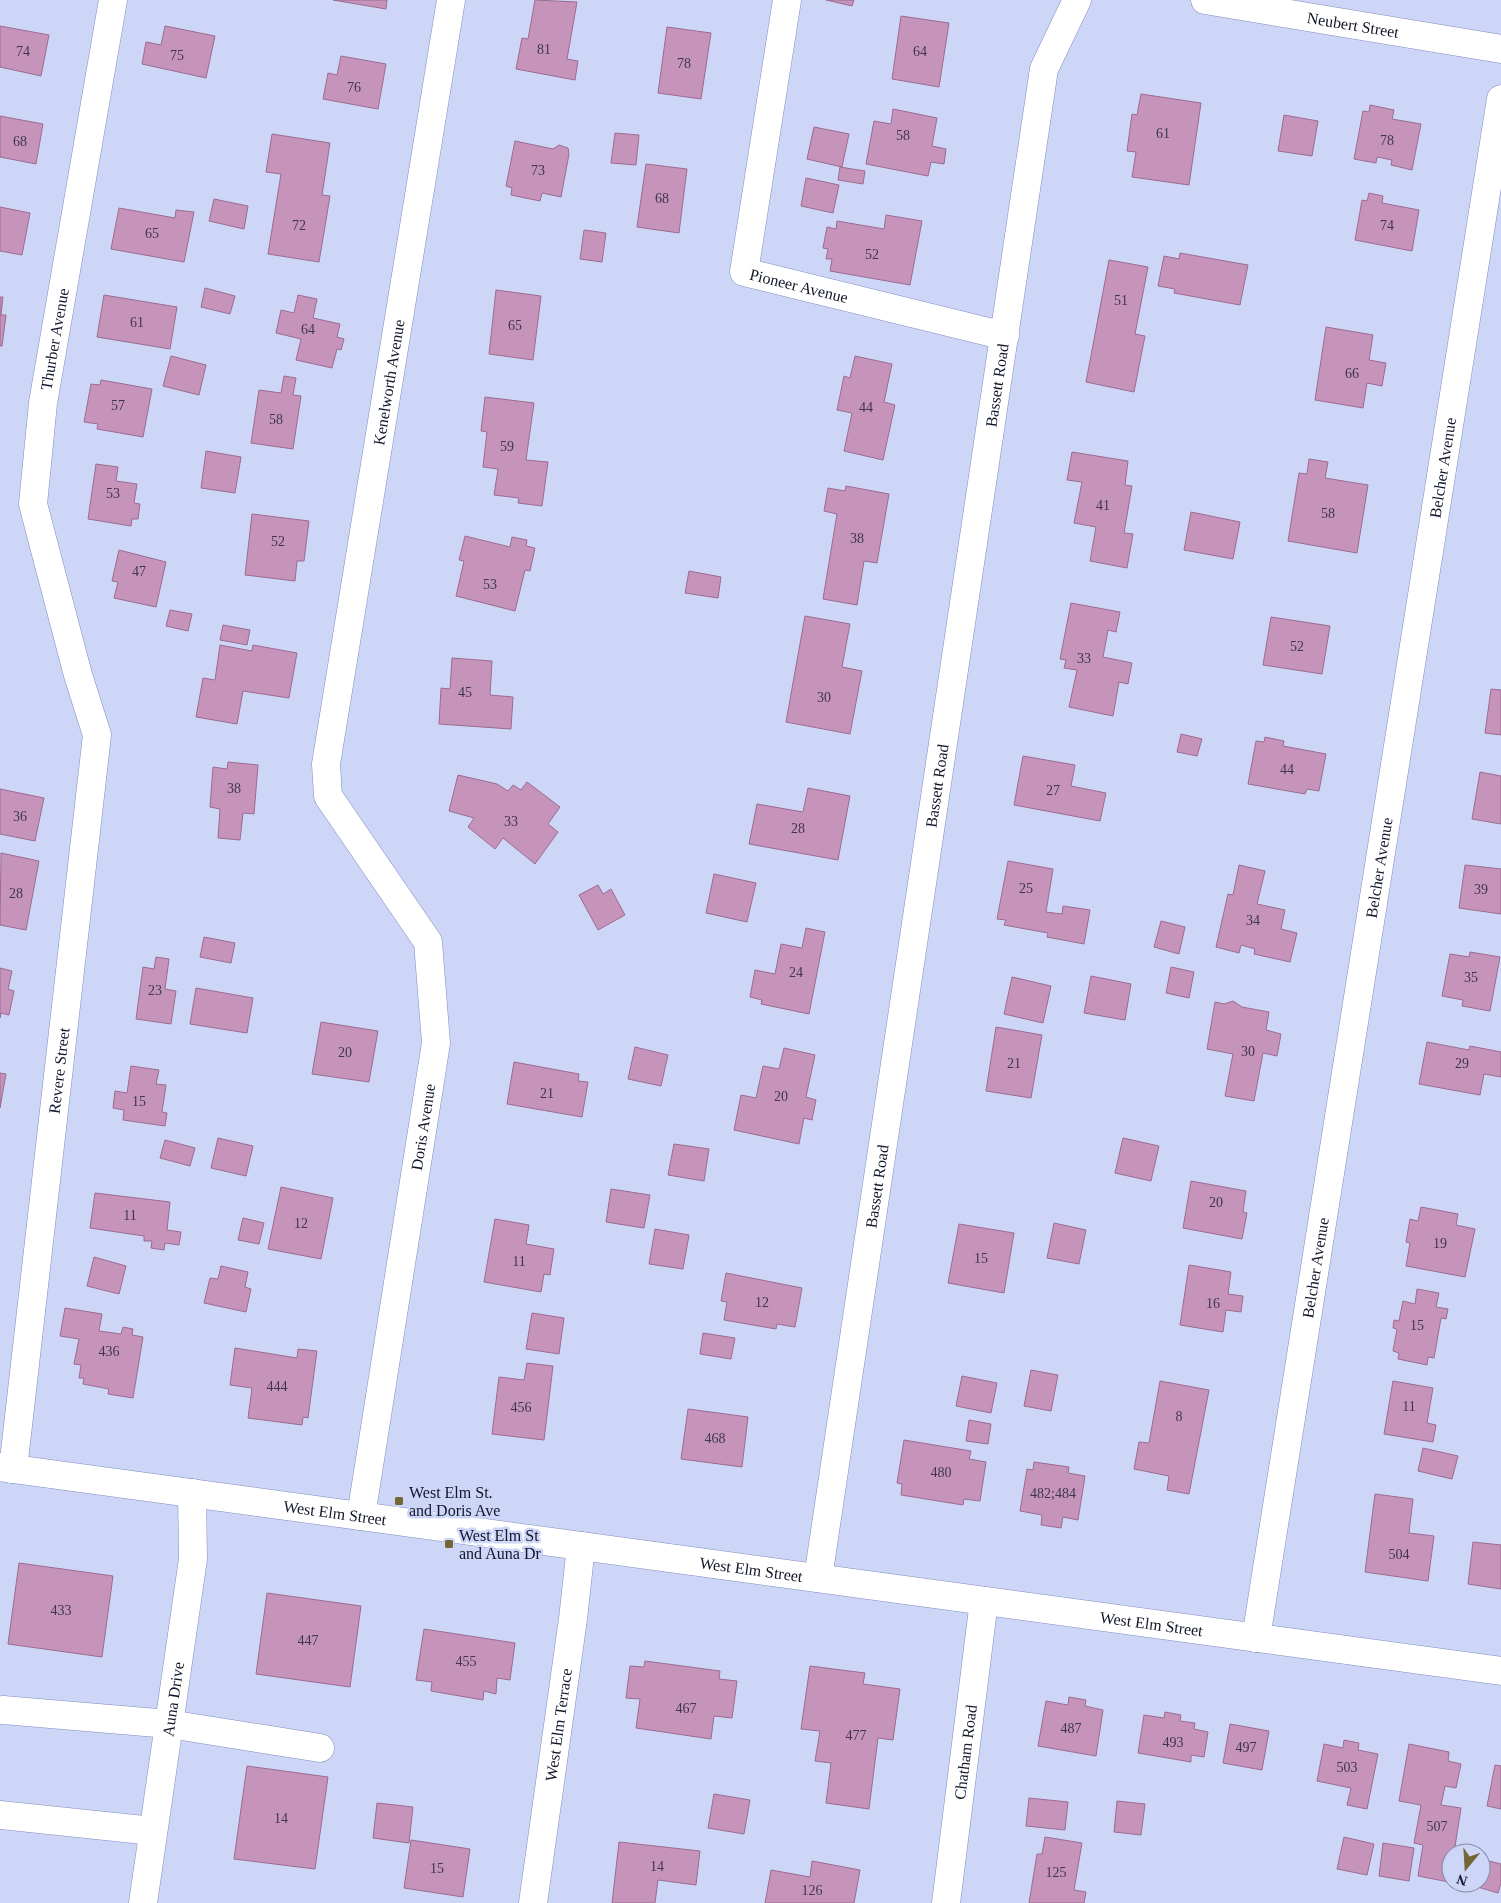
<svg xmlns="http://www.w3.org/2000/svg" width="1501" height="1903" font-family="'Times New Roman',serif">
  <rect width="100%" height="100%" fill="#ced6f8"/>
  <g fill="#c694bb" stroke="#9b6b90">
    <polygon points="333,0 387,0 386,9"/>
    <polygon points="535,0 577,2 567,59 578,61 575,80 516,69 522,38 528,39"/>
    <polygon points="826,0 854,0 852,6"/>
    <polygon points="901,16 949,23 939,87 892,79"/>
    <polygon points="0,26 49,35 41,76 0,67"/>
    <polygon points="165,26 215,36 206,78 142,64 146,42 161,45"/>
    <polygon points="667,27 711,33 701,99 658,93"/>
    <polygon points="341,56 386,64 378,109 323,99 328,73 337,75"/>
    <polygon points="1141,94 1201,103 1189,185 1132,177 1136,152 1127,151 1132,114 1137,115"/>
    <polygon points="1370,105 1394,110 1392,119 1421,124 1412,170 1391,165 1392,160 1377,157 1376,163 1354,159 1363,111 1369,112"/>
    <polygon points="893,109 937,118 932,146 946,149 944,164 931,162 928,176 866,164 874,121 891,124"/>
    <polygon points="1284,115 1318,121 1312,156 1278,151"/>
    <polygon points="0,116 43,124 36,164 0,157"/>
    <polygon points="814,127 849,134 842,167 807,159"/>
    <polygon points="615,133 639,135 636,165 611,163"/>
    <polygon points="272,134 330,143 322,195 330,196 319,262 268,254 281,174 266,172"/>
    <polygon points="515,141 553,149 559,145 568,148 569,154 561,197 542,193 540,201 511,195 512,188 506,186"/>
    <polygon points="646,164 687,169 679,233 637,227"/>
    <polygon points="840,167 865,171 863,184 838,180"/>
    <polygon points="806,178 839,185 833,213 801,206"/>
    <polygon points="1369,193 1383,196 1382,203 1419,210 1412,251 1355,240 1362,200 1367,201"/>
    <polygon points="214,199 248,206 244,229 209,221"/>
    <polygon points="0,207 30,213 22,255 0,251"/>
    <polygon points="119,208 175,218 176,210 194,212 184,262 111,249"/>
    <polygon points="886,215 922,221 910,285 830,271 832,259 826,259 828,249 823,248 827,227 836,229 837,221 884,229"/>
    <polygon points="584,230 606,233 602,262 580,259"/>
    <polygon points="1180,253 1248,265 1240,305 1174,293 1175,289 1158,286 1164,256 1179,259"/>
    <polygon points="1109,260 1148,267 1135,334 1145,336 1134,392 1086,382"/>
    <polygon points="205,288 235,296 230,314 201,307"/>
    <polygon points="496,290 541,296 533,360 489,354"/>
    <polygon points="104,295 177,307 170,349 97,337"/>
    <polygon points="298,295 317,299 313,318 340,324 337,337 344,339 341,350 337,349 332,368 296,360 301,339 276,333 281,310 294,313"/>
    <polygon points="0,297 3,297 1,315 6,315 2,346 0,346"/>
    <polygon points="1326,327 1373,335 1369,360 1386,363 1382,386 1367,383 1363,408 1315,400"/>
    <polygon points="171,356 206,365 199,395 163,386"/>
    <polygon points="855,356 892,364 884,402 895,405 883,460 844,451 852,413 837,410 844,376 850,378"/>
    <polygon points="284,376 296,378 293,395 301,396 293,449 251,443 259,390 281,393"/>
    <polygon points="101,380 152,389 143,437 97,429 98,424 84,422 91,384 100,385"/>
    <polygon points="485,397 534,403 526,460 548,462 542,506 518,503 519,498 494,495 498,469 483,467 487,432 481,431"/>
    <polygon points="206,451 241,457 235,493 201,488"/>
    <polygon points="1072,452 1128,461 1125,485 1132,486 1124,533 1133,534 1127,568 1090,561 1096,527 1074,523 1082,482 1067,480"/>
    <polygon points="1309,459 1328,462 1325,478 1368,485 1357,553 1288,541 1299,473 1307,474"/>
    <polygon points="96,464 118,467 116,481 137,484 134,503 140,504 138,519 132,519 131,526 88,519"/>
    <polygon points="846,486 889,494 877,563 864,561 857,605 823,599 837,514 824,511 828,488 845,491"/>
    <polygon points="1191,512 1240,522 1233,559 1184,550"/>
    <polygon points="252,514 309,521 304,561 297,561 295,581 245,575"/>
    <polygon points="465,536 510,547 512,537 527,540 526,546 535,548 530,571 525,570 515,611 456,596 464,561 459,560"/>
    <polygon points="119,550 166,562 156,607 114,598 118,582 112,581"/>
    <polygon points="689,571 721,577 718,598 685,593"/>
    <polygon points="1071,603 1120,612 1116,632 1108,630 1103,657 1132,663 1128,684 1119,682 1113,716 1069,707 1077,670 1064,668 1066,660 1060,659"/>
    <polygon points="170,610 192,614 188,631 166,626"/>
    <polygon points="805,616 850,624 842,667 862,671 850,734 786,722"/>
    <polygon points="1271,617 1330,626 1322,674 1263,665"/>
    <polygon points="223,625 250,630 247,645 220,640"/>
    <polygon points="220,645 252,651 253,645 297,653 289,698 243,691 237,724 196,717 203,678 215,680"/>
    <polygon points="452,658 492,661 490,695 513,697 511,729 439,724 441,688 450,689"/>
    <polygon points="1491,689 1501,690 1501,735 1485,733"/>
    <polygon points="1181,734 1202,739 1197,756 1177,752"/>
    <polygon points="1265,737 1284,741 1283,746 1326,754 1319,791 1307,789 1305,794 1248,784 1256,741 1264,742"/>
    <polygon points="1023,756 1075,765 1071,786 1106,793 1100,821 1014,805"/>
    <polygon points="228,762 258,765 254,814 243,813 240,840 218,838 220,809 210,807 213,767 227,769"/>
    <polygon points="1480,772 1501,776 1501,824 1472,819"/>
    <polygon points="458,775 497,784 508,791 513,785 521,790 527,782 560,807 548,824 558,832 535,864 503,838 495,849 468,827 474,818 449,811"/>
    <polygon points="808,788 850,796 838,860 749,844 757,804 803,812"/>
    <polygon points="0,789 44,798 35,841 0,834"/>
    <polygon points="1,853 39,861 26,930 0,925"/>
    <polygon points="1008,861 1053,869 1046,912 1062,914 1063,906 1090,910 1084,944 1047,937 1048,933 1004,925 1006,920 997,919"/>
    <polygon points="1239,865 1265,871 1257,904 1285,910 1281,929 1297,933 1290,962 1254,954 1255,949 1241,945 1239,953 1216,947 1228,894 1233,895"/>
    <polygon points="1465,865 1501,869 1501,914 1459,908"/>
    <polygon points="714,874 756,883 747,922 706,913"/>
    <polygon points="598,885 603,894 611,889 625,915 598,930 579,895"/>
    <polygon points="1161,921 1185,927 1179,954 1154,947"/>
    <polygon points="806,928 825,932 809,1014 761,1004 762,1000 750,997 755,970 775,974 781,944 802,948"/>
    <polygon points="204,937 235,943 231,963 200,957"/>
    <polygon points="1470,952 1500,957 1490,1011 1462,1006 1463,1000 1442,996 1450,954 1469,957"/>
    <polygon points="156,957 169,959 165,989 176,991 171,1024 136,1019 143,967 154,969"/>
    <polygon points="1171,967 1194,972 1189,998 1166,993"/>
    <polygon points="0,968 12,971 8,989 14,991 9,1015 1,1013 0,1018"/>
    <polygon points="1091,976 1131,984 1125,1020 1084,1013"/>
    <polygon points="1012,977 1051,986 1043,1023 1004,1014"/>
    <polygon points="196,988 253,998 247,1033 190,1024"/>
    <polygon points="1233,1001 1242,1007 1269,1012 1266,1030 1281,1034 1277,1056 1263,1053 1254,1101 1225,1096 1233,1054 1207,1049 1215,1002 1224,1004"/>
    <polygon points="321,1022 378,1031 369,1082 312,1074"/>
    <polygon points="996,1027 1042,1035 1031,1098 986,1091"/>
    <polygon points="1427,1042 1469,1050 1470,1046 1501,1052 1501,1077 1484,1074 1480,1095 1419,1084"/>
    <polygon points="635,1047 668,1055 661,1086 628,1079"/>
    <polygon points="784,1048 815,1055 806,1097 816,1100 812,1120 804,1118 799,1144 734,1130 741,1095 756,1098 763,1066 779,1069"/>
    <polygon points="514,1062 579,1074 578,1081 588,1082 582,1117 507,1104"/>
    <polygon points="131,1066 159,1070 156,1084 166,1085 162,1112 167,1113 165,1126 123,1120 124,1110 113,1108 115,1091 127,1093"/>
    <polygon points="0,1073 6,1074 0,1108"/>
    <polygon points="218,1138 253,1146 246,1176 211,1168"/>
    <polygon points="1123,1138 1159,1146 1151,1181 1115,1173"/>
    <polygon points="165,1140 195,1148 190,1166 160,1158"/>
    <polygon points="674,1144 709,1149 704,1181 668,1175"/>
    <polygon points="1191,1181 1246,1191 1243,1212 1247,1213 1242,1239 1183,1228"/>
    <polygon points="281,1187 333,1198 321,1259 268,1249"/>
    <polygon points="611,1189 650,1195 644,1228 606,1222"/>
    <polygon points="95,1193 170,1202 167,1230 181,1232 179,1245 165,1243 164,1250 151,1248 152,1241 144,1241 144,1236 90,1228"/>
    <polygon points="1421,1207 1458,1214 1456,1225 1475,1229 1465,1277 1406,1266 1410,1243 1406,1242 1410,1219 1418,1221"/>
    <polygon points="243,1218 264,1223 259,1244 238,1240"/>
    <polygon points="495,1219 529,1225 526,1244 554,1249 550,1275 544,1274 541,1292 484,1282"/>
    <polygon points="1054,1223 1086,1230 1079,1264 1047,1258"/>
    <polygon points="959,1224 1014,1233 1004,1293 948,1283"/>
    <polygon points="655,1229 689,1235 683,1269 649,1264"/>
    <polygon points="94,1257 126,1266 119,1294 87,1286"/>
    <polygon points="1189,1265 1231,1272 1228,1294 1243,1296 1241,1312 1226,1310 1223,1332 1180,1325"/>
    <polygon points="221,1266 248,1272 245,1287 251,1289 246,1312 204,1303 210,1278 218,1279"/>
    <polygon points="726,1273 802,1288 795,1327 777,1324 776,1329 724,1320 727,1302 721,1301"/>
    <polygon points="1417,1289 1439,1293 1436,1307 1448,1309 1446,1319 1441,1318 1434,1358 1428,1357 1427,1365 1398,1359 1399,1353 1393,1351 1397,1329 1393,1328 1394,1320 1399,1321 1403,1301 1415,1304"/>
    <polygon points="65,1308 102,1314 99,1331 121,1334 123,1327 133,1329 132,1335 143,1337 133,1398 108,1394 109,1389 83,1384 84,1378 79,1378 81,1365 74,1364 79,1339 60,1336"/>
    <polygon points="532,1313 564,1318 559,1354 526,1349"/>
    <polygon points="703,1333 735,1338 731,1359 700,1354"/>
    <polygon points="235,1348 297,1358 298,1349 317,1351 308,1418 303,1417 302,1425 248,1418 252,1388 230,1385"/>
    <polygon points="527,1363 553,1366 544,1440 492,1434 499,1377 524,1380"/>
    <polygon points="1031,1370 1058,1375 1051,1411 1024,1406"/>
    <polygon points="962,1376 997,1383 991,1413 956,1406"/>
    <polygon points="1160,1381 1209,1390 1189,1494 1167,1490 1169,1476 1134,1469 1139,1442 1149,1443"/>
    <polygon points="1393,1381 1433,1388 1427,1423 1436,1425 1433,1442 1384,1434"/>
    <polygon points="688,1409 748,1417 742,1467 681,1459"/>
    <polygon points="969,1420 991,1424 988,1444 966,1441"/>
    <polygon points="904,1440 971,1451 969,1459 986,1462 980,1501 964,1499 963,1505 901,1495 902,1484 897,1483"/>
    <polygon points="1423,1448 1458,1456 1452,1479 1418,1471"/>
    <polygon points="1034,1462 1069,1467 1068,1473 1085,1476 1078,1520 1063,1517 1061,1528 1041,1525 1042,1515 1020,1511 1027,1469 1033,1470"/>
    <polygon points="1375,1494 1413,1499 1409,1533 1434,1536 1428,1581 1365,1572"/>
    <polygon points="1473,1542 1501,1545 1501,1589 1468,1584"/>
    <polygon points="19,1563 113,1576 102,1657 8,1644"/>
    <polygon points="267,1593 361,1606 350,1687 256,1674"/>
    <polygon points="424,1629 515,1643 510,1680 497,1678 496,1694 484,1691 483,1700 431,1691 432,1682 416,1680"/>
    <polygon points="645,1661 720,1671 719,1679 737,1681 732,1718 714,1716 711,1739 636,1728 640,1699 626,1698 630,1666 644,1667"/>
    <polygon points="810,1666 865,1673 863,1684 900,1689 893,1740 878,1738 869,1809 826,1803 831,1763 815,1761 820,1731 801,1729"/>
    <polygon points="1069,1697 1086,1700 1085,1706 1103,1710 1096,1756 1038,1746 1046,1701 1068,1705"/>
    <polygon points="1165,1712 1181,1715 1180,1721 1195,1723 1194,1729 1208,1732 1204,1757 1191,1755 1191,1762 1138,1753 1144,1715 1164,1718"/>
    <polygon points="1230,1724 1269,1731 1262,1770 1223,1763"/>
    <polygon points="1344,1740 1359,1743 1358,1750 1378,1754 1367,1809 1347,1805 1351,1788 1317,1781 1324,1744 1343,1748"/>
    <polygon points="1409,1744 1449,1752 1448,1761 1461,1764 1456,1788 1445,1786 1441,1805 1461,1808 1454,1853 1451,1853 1449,1882 1418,1876 1423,1845 1414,1843 1421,1805 1399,1801"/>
    <polygon points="1495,1765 1501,1766 1501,1809 1487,1806"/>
    <polygon points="247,1766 328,1777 315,1869 234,1859"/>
    <polygon points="714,1794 750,1800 744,1834 708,1828"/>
    <polygon points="1029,1798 1068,1802 1065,1830 1026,1826"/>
    <polygon points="1117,1801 1145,1804 1141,1835 1114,1832"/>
    <polygon points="377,1803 413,1807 409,1843 373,1838"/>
    <polygon points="1045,1837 1082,1843 1074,1890 1086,1892 1084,1903 1029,1903 1037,1854 1042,1854"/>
    <polygon points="1344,1837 1374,1844 1367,1875 1337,1869"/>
    <polygon points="411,1840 470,1849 463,1897 404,1888"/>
    <polygon points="619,1842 700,1851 696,1885 658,1880 655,1903 612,1903"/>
    <polygon points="1383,1843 1414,1848 1409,1881 1379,1876"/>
    <polygon points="1481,1859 1501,1864 1501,1883 1498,1893 1471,1885 1471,1883 1481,1883"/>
    <polygon points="812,1861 860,1870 854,1903 765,1903 771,1870 810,1877"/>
  </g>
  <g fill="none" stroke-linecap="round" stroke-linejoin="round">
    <g stroke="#808cc1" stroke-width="29">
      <g id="minor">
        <path id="s1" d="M787 0 744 272 1005 336"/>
        <path id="s2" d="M1205 0 1501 49"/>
        <path id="s3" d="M0 1467 1501 1671"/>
        <path id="s4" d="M13 1469 97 735 78 675 33 504 43 403 113 0"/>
        <path id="s5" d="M361 1516 436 1043 428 942 328 796 326 764 451 0"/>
        <path id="s6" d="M818 1578 1044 69 1077 0"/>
        <path id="s7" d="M1256 1638 1501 99"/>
        <polyline points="3,1710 169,1724 320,1748"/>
        <polyline points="0,1815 153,1831"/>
        <path id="s8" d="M143 1903 193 1559 192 1493"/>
        <path id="s9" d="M533 1903 573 1619 581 1546"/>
        <path id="s10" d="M946 1903 984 1601"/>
      </g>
    </g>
    <use href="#minor" stroke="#fff" stroke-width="28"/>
  </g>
  <g fill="#756735" stroke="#ced6f8" stroke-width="2">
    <rect x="394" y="1496" width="10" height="10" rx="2.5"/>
    <rect x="444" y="1539" width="10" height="10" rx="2.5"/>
  </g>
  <g text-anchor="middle" stroke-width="5" stroke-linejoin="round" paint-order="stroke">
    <g font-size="14" fill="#3f364e">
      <text x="544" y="54">81</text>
      <text x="23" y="56">74</text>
      <text x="920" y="56">64</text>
      <text x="177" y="60">75</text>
      <text x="684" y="68">78</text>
      <text x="354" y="92">76</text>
      <text x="1163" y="138">61</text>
      <text x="903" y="140">58</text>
      <text x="1387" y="145">78</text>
      <text x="20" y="146">68</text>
      <text x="538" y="175">73</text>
      <text x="662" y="203">68</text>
      <text x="299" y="230">72</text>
      <text x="1387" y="230">74</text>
      <text x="152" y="238">65</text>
      <text x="872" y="259">52</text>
      <text x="1121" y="305">51</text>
      <text x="137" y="327">61</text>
      <text x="515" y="330">65</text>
      <text x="308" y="334">64</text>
      <text x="1352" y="378">66</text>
      <text x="118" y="410">57</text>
      <text x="866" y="412">44</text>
      <text x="276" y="424">58</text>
      <text x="507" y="451">59</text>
      <text x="113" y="498">53</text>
      <text x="1103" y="510">41</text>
      <text x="1328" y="518">58</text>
      <text x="857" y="543">38</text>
      <text x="278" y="546">52</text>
      <text x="139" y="576">47</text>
      <text x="490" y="589">53</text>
      <text x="1297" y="651">52</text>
      <text x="1084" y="663">33</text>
      <text x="465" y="697">45</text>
      <text x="824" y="702">30</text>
      <text x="1287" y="774">44</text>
      <text x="234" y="793">38</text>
      <text x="1053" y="795">27</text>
      <text x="20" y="821">36</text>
      <text x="511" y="826">33</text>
      <text x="798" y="833">28</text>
      <text x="1026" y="893">25</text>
      <text x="1481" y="894">39</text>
      <text x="16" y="898">28</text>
      <text x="1253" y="925">34</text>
      <text x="796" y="977">24</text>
      <text x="1471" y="982">35</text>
      <text x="155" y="995">23</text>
      <text x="1248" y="1056">30</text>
      <text x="345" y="1057">20</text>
      <text x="1014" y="1068">21</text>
      <text x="1462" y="1068">29</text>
      <text x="547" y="1098">21</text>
      <text x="781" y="1101">20</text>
      <text x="139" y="1106">15</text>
      <text x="1216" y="1207">20</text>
      <text x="130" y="1220">11</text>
      <text x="301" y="1228">12</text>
      <text x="1440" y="1248">19</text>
      <text x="981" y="1263">15</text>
      <text x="519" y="1266">11</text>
      <text x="762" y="1307">12</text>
      <text x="1213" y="1308">16</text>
      <text x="1417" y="1330">15</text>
      <text x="109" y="1356">436</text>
      <text x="277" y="1391">444</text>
      <text x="1409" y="1411">11</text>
      <text x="521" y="1412">456</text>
      <text x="1179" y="1421">8</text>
      <text x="715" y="1443">468</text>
      <text x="941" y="1477">480</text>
      <text x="1053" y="1498">482;484</text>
      <text x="1399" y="1559">504</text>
      <text x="61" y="1615">433</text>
      <text x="308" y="1645">447</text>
      <text x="466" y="1666">455</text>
      <text x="686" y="1713">467</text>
      <text x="1071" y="1733">487</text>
      <text x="856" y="1740">477</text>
      <text x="1173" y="1747">493</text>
      <text x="1246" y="1752">497</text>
      <text x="1347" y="1772">503</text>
      <text x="281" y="1823">14</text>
      <text x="1437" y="1831">507</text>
      <text x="657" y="1871">14</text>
      <text x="437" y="1873">15</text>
      <text x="1056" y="1877">125</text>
      <text x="812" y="1895">126</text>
    </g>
    <g font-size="16" fill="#12162a" stroke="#ced6f8">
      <text dy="6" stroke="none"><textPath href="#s2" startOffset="150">Neubert Street</textPath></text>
      <text dy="6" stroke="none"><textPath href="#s1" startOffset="332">Pioneer Avenue</textPath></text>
      <text dy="6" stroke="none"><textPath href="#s4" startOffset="1145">Thurber Avenue</textPath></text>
      <text dy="6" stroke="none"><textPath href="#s5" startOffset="1176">Kenelworth Avenue</textPath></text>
      <text dy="6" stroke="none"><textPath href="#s6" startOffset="1206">Bassett Road</textPath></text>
      <text dy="6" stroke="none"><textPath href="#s7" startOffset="1185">Belcher Avenue</textPath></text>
      <text dy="6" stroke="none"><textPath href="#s6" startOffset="801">Bassett Road</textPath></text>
      <text dy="6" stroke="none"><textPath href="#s7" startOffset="780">Belcher Avenue</textPath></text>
      <text dy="6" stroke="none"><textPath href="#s4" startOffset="401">Revere Street</textPath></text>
      <text dy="6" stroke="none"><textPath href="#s5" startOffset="394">Doris Avenue</textPath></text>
      <text dy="6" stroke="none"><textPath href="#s6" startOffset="396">Bassett Road</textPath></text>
      <text dy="6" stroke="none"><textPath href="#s7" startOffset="375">Belcher Avenue</textPath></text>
      <text dy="6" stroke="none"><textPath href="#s3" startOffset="338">West Elm Street</textPath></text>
      <text dy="6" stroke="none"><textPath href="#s3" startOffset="758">West Elm Street</textPath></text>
      <text dy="6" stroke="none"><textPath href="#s3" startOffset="1162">West Elm Street</textPath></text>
      <text dy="6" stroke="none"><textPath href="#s8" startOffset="206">Auna Drive</textPath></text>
      <text dy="6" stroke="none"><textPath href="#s9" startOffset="180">West Elm Terrace</textPath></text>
      <text dy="6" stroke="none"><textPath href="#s10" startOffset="152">Chatham Road</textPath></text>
    </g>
    <g font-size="16" fill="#12162a" stroke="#ced6f8" text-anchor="start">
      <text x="409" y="1498">West Elm St.<tspan x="409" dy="18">and Doris Ave</tspan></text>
      <text x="459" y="1541">West Elm St<tspan x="459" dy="18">and Auna Dr</tspan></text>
    </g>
  </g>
  <g transform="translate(1466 1868) rotate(198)"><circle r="24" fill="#ced6f8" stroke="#8389a6"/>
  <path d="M0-4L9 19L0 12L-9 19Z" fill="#756735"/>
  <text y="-8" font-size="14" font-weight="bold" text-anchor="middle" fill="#12162a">N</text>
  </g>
</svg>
